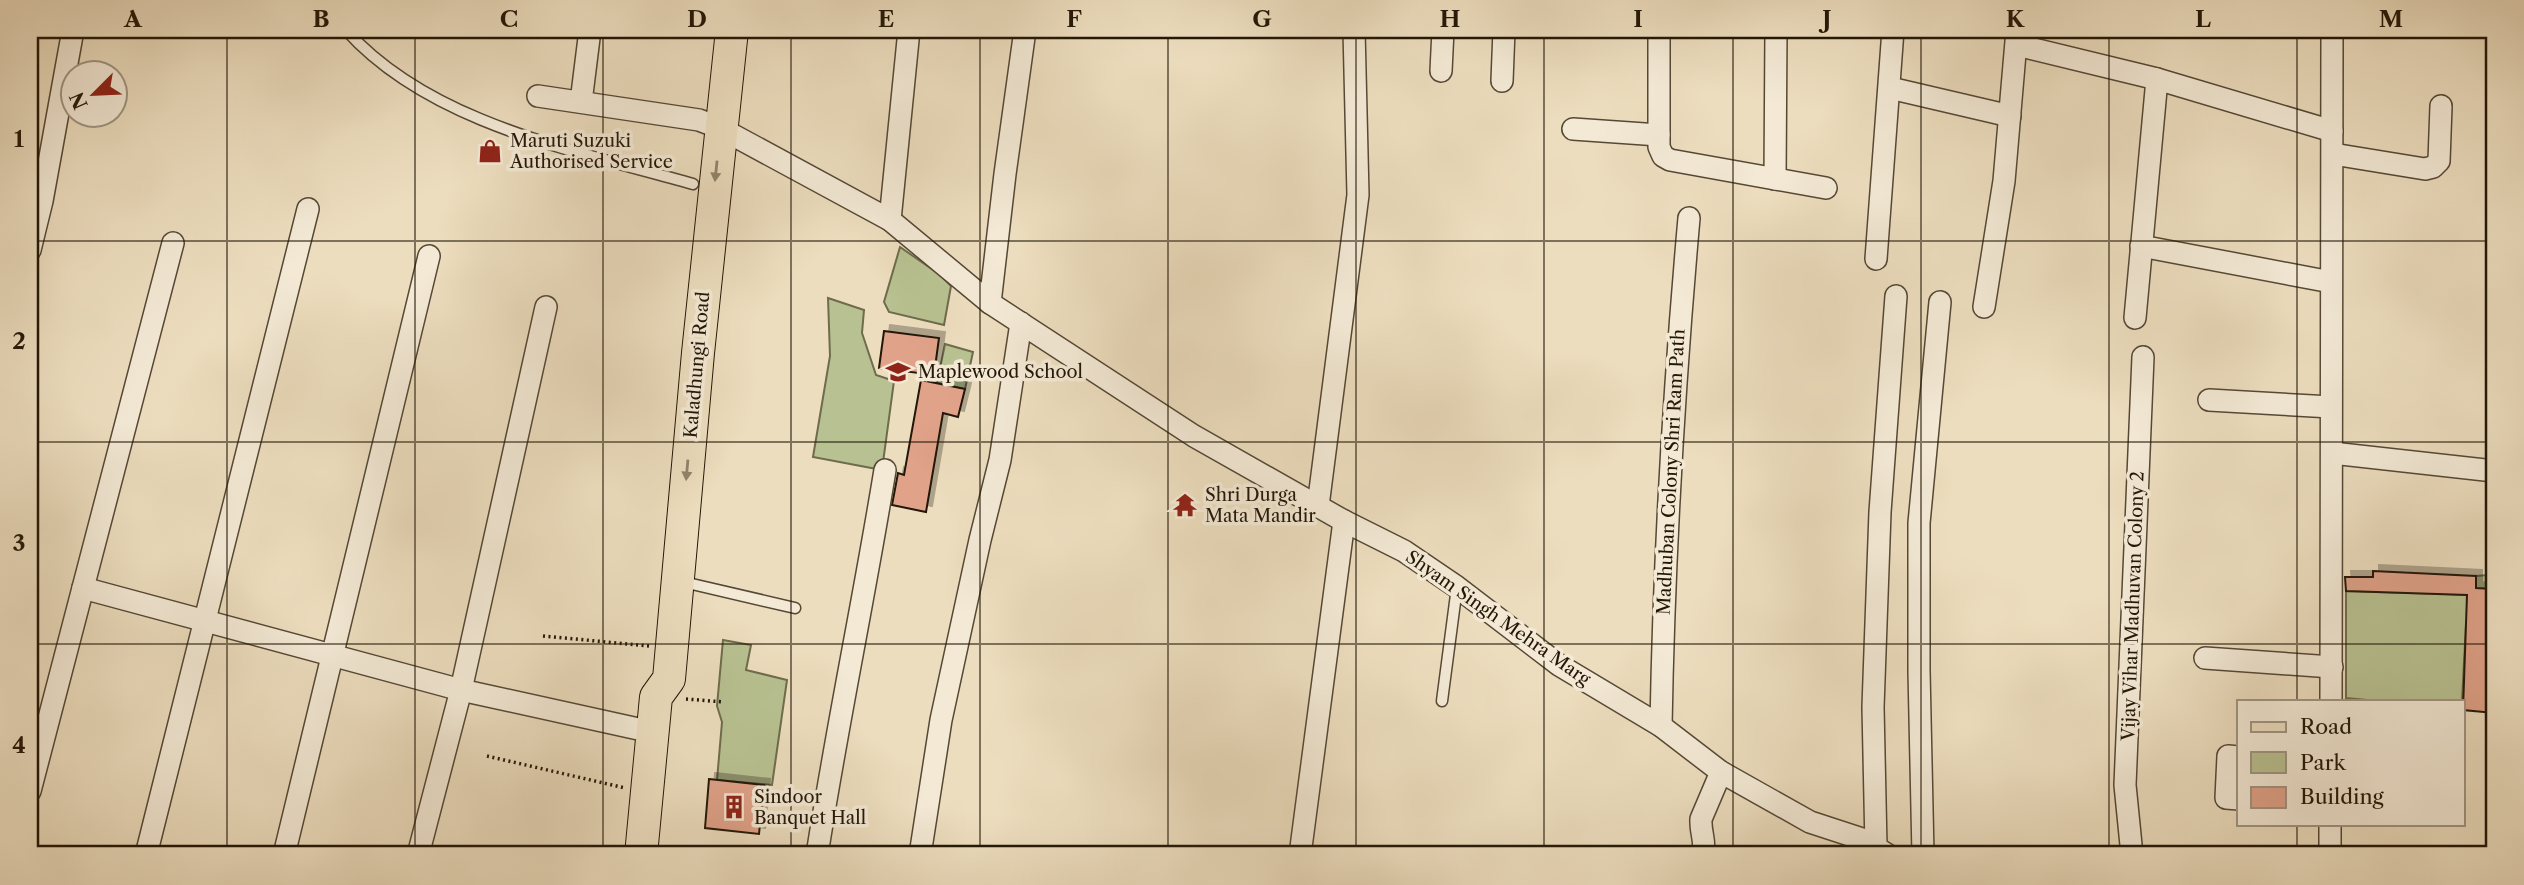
<svg xmlns="http://www.w3.org/2000/svg" width="2524" height="885" font-family="'Libre Caslon Text',serif">
  <defs>
    <filter id="shadow"><feDropShadow dx="6" dy="-6" stdDeviation="0" flood-color="#0004"/></filter>
  </defs>
  <rect width="100%" height="100%" fill="#ecddbe"/>
  <filter id="stains"><feTurbulence type="fractalNoise" baseFrequency=".00286" numOctaves="4"/><feColorMatrix values="0 0 0 0 .2 0 0 0 0 .09 0 0 0 0 .02 0 0 0 .5 -.17"/></filter>
  <radialGradient id="worn" r=".72"><stop offset=".6" stop-color="#630" stop-opacity="0"/><stop offset="1" stop-color="#630" stop-opacity=".3"/></radialGradient>
  <g fill="#b8c191" stroke="#6e6c4c" stroke-width="2">
    <polygon points="900,247 939,274 951,286 944,325 889,312 884,302"/>
    <polygon points="828,298 864,310 862,333 876,375 894,381 882,470 813,457 830,356"/>
    <polygon points="945,344 973,352 965,389 937,383"/>
    <polygon points="2488,575 2483,625 2466,624 2462,701 2378,701 2346,698 2346,591 2475,595 2476,576"/>
    <polygon points="723,640 751,645 746,670 787,680 772,785 717,780 722,722 717,706"/>
  </g>
  <g fill="#e0a289" stroke="#231707" stroke-width="2" filter="url(#shadow)">
    <polygon points="884,331 939,338 934,375 879,368"/>
    <polygon points="921,380 965,389 958,417 943,413 926,512 892,505 898,473 904,475"/>
    <polygon points="2373,571 2476,576 2476,588 2494,589 2494,713 2463,710 2467,595 2346,591 2345,577 2373,577"/>
    <polygon points="709,779 764,785 759,834 705,828"/>
  </g>
  <g fill="none" stroke-linecap="round" stroke-linejoin="round">
    <g stroke="#554835" stroke-width="13">
      <g id="service">
        <path d="M346 30C430 124 577 151 693 184"/>
        <polyline points="679,581 795,608"/>
        <polyline points="1442,701 1457,587"/>
      </g>
    </g>
    <g stroke="#554835" stroke-width="24">
      <g id="minor">
        <polyline points="1659,30 1659,147 1663,156 1670,160 1826,188"/>
        <polyline points="2017,45 2157,79 2332,131"/>
        <polyline points="1441,71 1443,30"/>
        <polyline points="1502,81 1504,30"/>
        <polyline points="1890,88 2010,116"/>
        <polyline points="538,96 699,120 720,128 890,220 990,303 1194,436 1344,521 1404,551 1457,587 1559,665 1661,726 1721,772 1810,822 1862,839 1888,855"/>
        <polyline points="581,102 590,30"/>
        <polyline points="1573,129 1659,135"/>
        <polyline points="2333,154 2425,169 2433,167 2439,161 2441,106"/>
        <polyline points="1775,179 1776,30"/>
        <polyline points="890,220 909,30"/>
        <polyline points="2141,246 2331,282"/>
        <polyline points="30,250 42,201 73,30"/>
        <polyline points="1876,259 1893,30"/>
        <polyline points="990,303 1005,174 1025,30"/>
        <polyline points="1984,307 2004,181 2017,30"/>
        <polyline points="2135,318 2157,79"/>
        <polyline points="2209,400 2331,407"/>
        <polyline points="2332,453 2494,471"/>
        <polyline points="1318,506 1358,195 1354,30"/>
        <polyline points="83,588 461,690 652,732"/>
        <polyline points="2205,658 2332,667"/>
        <polyline points="2331,701 2332,30"/>
        <path d="M1661 726C1664 556 1674 387 1689 218"/>
        <polyline points="2239,757 2228,756 2226,798 2239,799"/>
        <polyline points="30,791 173,243"/>
        <polyline points="1876,847 1873,707 1880,512 1896,296"/>
        <polyline points="146,855 308,209"/>
        <polyline points="284,855 429,256"/>
        <polyline points="418,855 461,690 546,307"/>
        <path d="M817 855C837 726 864 599 885 470"/>
        <polyline points="920,855 941,720 980,540 1000,460 1021,323"/>
        <polyline points="1300,855 1344,521"/>
        <path d="M1703 855C1706 840 1700 833 1701 819L1721 772"/>
        <polyline points="1923,855 1919,671 1919,523 1940,302"/>
        <polyline points="2132,855 2125,785 2143,357"/>
        <polyline points="2330,855 2330,824"/>
      </g>
    </g>
    <g stroke="#231707" stroke-width="34">
      <polyline id="primary" points="641,855 656,697 669,679 698,353 732,30"/>
    </g>
    <g stroke="#231707" stroke-width="3.5" stroke-dasharray="2 3.5" stroke-linecap="butt">
      <polyline points="543,636 649,646"/>
      <polyline points="686,699 724,702"/>
      <polyline points="487,756 625,788"/>
    </g>
    <use href="#service" stroke="#f3e9d5" stroke-width="10"/>
    <use href="#minor" stroke="#f3e9d5" stroke-width="21"/>
    <use href="#primary" stroke="#ecddbe" stroke-width="32"/>
  </g>
  <defs><path id="oneway-solid" d="M-6-.8H1V-3.2L6.5 0L1 3.2V.8H-6Z" transform="scale(1.75)"/></defs>
  <g fill="#92846c">
    <use href="#oneway-solid" transform="translate(716 171) rotate(96)"/>
    <use href="#oneway-solid" transform="translate(687 470) rotate(95)"/>
  </g>
  <path fill="none" stroke="#231707" stroke-width="2" stroke-opacity="0.55" d="M227 30V855M415 30V855M603 30V855M791 30V855M980 30V855M1168 30V855M1356 30V855M1544 30V855M1733 30V855M1921 30V855M2109 30V855M2297 30V701M30 241H2494M30 442H2494M30 644H2494M2297 824V855"/>
  <defs>
    <g id="shop-bare" transform="scale(1.89)"><path d="M-5-2.5h2.3a2.7 3.5 0 0 1 5.4 0H5L5.5 6h-11ZM-1.5-2.5h3a1.5 2.3 0 0 0-3 0Z" fill="#8f2418" stroke="#f3e9d5" stroke-width="2.5" paint-order="stroke"/></g>
    <g id="school-bare" transform="scale(1.89)"><path d="M0-5L7-2L0 1L-7-2ZM-4 1L0 2.5L4 1V4Q0 6-4 4Z" fill="#8f2418" stroke="#f3e9d5" stroke-width="2.5" paint-order="stroke"/></g>
    <g id="temple-bare" transform="scale(1.89)"><path d="M0-6L5-2H3V0L6.5 2.5H4V6H1.5V3h-3V6H-4V2.5H-6.5L-3 0V-2H-5Z" fill="#8f2418" stroke="#f3e9d5" stroke-width="2.5" paint-order="stroke"/></g>
    <g id="building-bare" transform="scale(1.89)"><path d="M-4-6H4V6H1V3H-1V6H-4ZM-2.5-4.3h1.7v1.8h-1.7ZM.8-4.3h1.7v1.8H.8ZM-2.5-1h1.7V.8h-1.7ZM.8-1h1.7V.8H.8Z" fill="#8f2418" stroke="#f3e9d5" stroke-width="2.5" paint-order="stroke"/></g>
  </defs>
  <g fill-rule="evenodd">
    <use href="#shop-bare" x="490" y="151"/>
    <use href="#school-bare" x="898" y="372"/>
    <use href="#temple-bare" x="1185" y="505"/>
    <use href="#building-bare" x="734" y="807"/>
  </g>
  <g text-anchor="middle" stroke-width="7" stroke-linejoin="round" paint-order="stroke">
    <g font-size="18" fill="#231707" stroke="#f3e9d5" text-anchor="start">
      <text x="510" y="147">Maruti Suzuki<tspan x="510" dy="21">Authorised Service</tspan></text>
      <text x="918" y="378">Maplewood School</text>
      <text x="1205" y="501">Shri Durga<tspan x="1205" dy="21">Mata Mandir</tspan></text>
      <text x="754" y="803">Sindoor<tspan x="754" dy="21">Banquet Hall</tspan></text>
    </g>
    <g font-size="18" fill="#231707" stroke="#f3e9d5">
      <text transform="translate(697 365) rotate(-85)" y="6">Kaladhungi Road</text>
      <text transform="translate(1671 472) rotate(-87)" y="6">Madhuban Colony Shri Ram Path</text>
      <text transform="translate(2133 606) rotate(-88)" y="6">Vijay Vihar Madhuvan Colony 2</text>
      <text transform="translate(1498 618) rotate(35)" y="6">Shyam Singh Mehra Marg</text>
    </g>
  </g>
  <rect width="2524" height="885" fill="none" stroke="#ecddbe" stroke-width="77"/>
  <rect x="2237" y="700" width="228" height="126" fill="#f3e9d5" stroke="#a09583" stroke-width="2"/>
  <rect x="2251" y="722" width="35" height="10" fill="#ecddbe" stroke="#a09583" stroke-width="2"/>
  <text x="2300" y="734" font-size="21" fill="#231707">Road</text>
  <rect x="2251" y="752" width="35" height="21" fill="#b8c191" stroke="#a09583" stroke-width="2"/>
  <text x="2300" y="770" font-size="21" fill="#231707">Park</text>
  <rect x="2251" y="787" width="35" height="21" fill="#e0a289" stroke="#a09583" stroke-width="2"/>
  <text x="2300" y="804" font-size="21" fill="#231707">Building</text>
  <g transform="translate(94 94) rotate(246)"><circle r="33" fill="#f3e9d5" stroke="#a09583" stroke-width="2"/>
  <path d="M0-5L12 26L0 18L-12 26Z" fill="#8f2418"/>
  <text y="-10" font-size="19" font-weight="bold" text-anchor="middle" fill="#231707">N</text>
  </g>
  <rect x="38" y="38" width="2448" height="808" fill="none" stroke="#231707" stroke-width="2.5"/>
  <g font-size="23" text-anchor="middle" font-weight="bold" fill="#231707">
    <text x="133" y="27">A</text>
    <text x="321" y="27">B</text>
    <text x="509" y="27">C</text>
    <text x="697" y="27">D</text>
    <text x="886" y="27">E</text>
    <text x="1074" y="27">F</text>
    <text x="1262" y="27">G</text>
    <text x="1450" y="27">H</text>
    <text x="1638" y="27">I</text>
    <text x="1827" y="27">J</text>
    <text x="2015" y="27">K</text>
    <text x="2203" y="27">L</text>
    <text x="2391" y="27">M</text>
    <text x="19" y="147">1</text>
    <text x="19" y="349">2</text>
    <text x="19" y="551">3</text>
    <text x="19" y="753">4</text>
  </g>
  <rect width="100%" height="100%" filter="url(#stains)"/>
  <rect width="100%" height="100%" fill="url(#worn)"/>
</svg>
